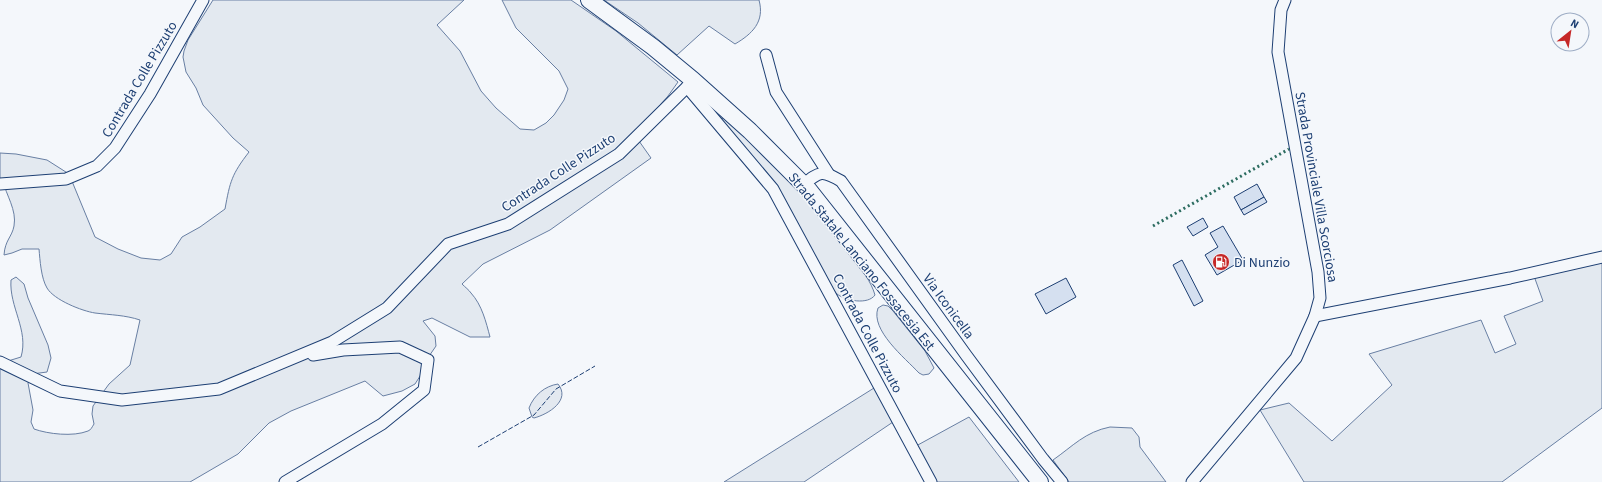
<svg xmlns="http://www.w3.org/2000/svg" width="1602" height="482" font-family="'Source Sans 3',sans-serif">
  <rect width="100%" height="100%" fill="#f4f7fb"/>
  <g fill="#e3e9f0" stroke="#687fa3">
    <path d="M213 0H464L437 25 460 51 481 91 496 108 520 129 534 130 546 123 554 115 564 100 568 89 559 71 516 28 502 0H571L616 31 678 82 668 96 638 130 639 141 651 158 550 230 483 264 462 284C465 287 469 290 471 293 482 305 486 322 490 337H470L432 318 423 321 435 336 436 346 425 362 422 373 415 384 402 391 383 396 365 381 291 411 269 423 238 454 190 482H0V367L8 361 21 357C29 330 9 307 11 280L16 277 24 284 28 298 48 345 51 358 47 372 32 374 28 383 33 410 31 422 34 429C48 434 73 437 88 431 91 430 92 427 94 424L92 414 93 406 109 384 130 365 140 320C125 315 111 315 95 313 82 311 54 300 47 288 41 278 40 260 39 249H22L12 253 4 255C5 240 12 237 14 226 17 210 6 195 3 181H0V153L16 154 47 160 69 174 95 237 118 249 141 258 160 260 171 254 182 237 200 227 225 209C230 181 232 174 249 152L233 138 203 105 196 88 186 72 183 57 184 51 188 40Z"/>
    <path d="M604 0H759C765 22 752 34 735 44L709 26 677 55 638 23Z"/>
    <path d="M725 117C772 160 819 205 854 259 862 271 871 281 875 295 868 305 846 301 837 294 835 292 833 289 831 286L721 119Z"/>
    <polygon points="1602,261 1602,408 1502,482 1304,482 1260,410 1289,403 1332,441 1392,385 1369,354 1481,320 1495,353 1516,344 1504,316 1543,301 1534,276"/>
    <path d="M883 305 888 306 893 311 925 351 934 368 929 374 923 375 919 373C905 358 870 330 878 308Z"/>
    <path d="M558 384C571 400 549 414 534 418L532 417 529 408C534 395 545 386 558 384Z"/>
    <polygon points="874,388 893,422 804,482 724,482"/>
    <polygon points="969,417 1019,482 935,482 916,446"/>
    <path d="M1110 427 1132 428 1139 437 1140 447 1166 482H1069L1053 460C1073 446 1085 432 1110 427Z"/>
  </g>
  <g fill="#d5e0f0" stroke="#1d3f73">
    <polygon points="1257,184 1264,197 1241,210 1234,197"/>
    <polygon points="1264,197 1267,202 1244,215 1241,210"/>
    <polygon points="1203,218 1208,227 1193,236 1187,227"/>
    <polygon points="1223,226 1243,260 1217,275 1205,255 1218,247 1210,233"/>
    <polygon points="1182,260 1203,301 1194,306 1173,265"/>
    <polygon points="1066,278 1076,297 1046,314 1035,294"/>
  </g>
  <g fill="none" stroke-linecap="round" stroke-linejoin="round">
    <g stroke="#1d3f73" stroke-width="13">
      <g id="street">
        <polyline points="766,55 776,92 828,173"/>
        <polyline points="691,82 687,87 773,189 931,482"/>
        <polyline points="0,184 66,179 97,166 115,148 150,94 203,0"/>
        <path d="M803 185C820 171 822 170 841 181L966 355 1043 459 1062 482"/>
        <polyline points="1315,316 1510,278 1602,257"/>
        <polyline points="0,362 60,391 122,400 219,389 332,342 387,308 448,244 508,224 619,154 687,87"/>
        <polyline points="285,482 382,424 424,390 428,360 400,347 343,350 313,355"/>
        <polyline points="1192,482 1296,358 1315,316 1320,298 1318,272 1278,52 1281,10 1285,0"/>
      </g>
    </g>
    <g stroke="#1d3f73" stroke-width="18">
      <polyline id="secondary" points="589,0 653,47 693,80 750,131 809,190 1040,482"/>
    </g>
    <use href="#street" stroke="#f4f7fb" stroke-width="11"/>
    <use href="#secondary" stroke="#f4f7fb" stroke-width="16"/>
    <polyline stroke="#2c6c60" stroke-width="3" stroke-dasharray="2 3" stroke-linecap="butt" points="1153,226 1289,149"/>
    <polyline stroke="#1d3f73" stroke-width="1" stroke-dasharray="5 2" stroke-linecap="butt" points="478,447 534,415 556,389 595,366"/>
  </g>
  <defs>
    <g id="fuel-disc" transform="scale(0.9)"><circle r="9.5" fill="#c62828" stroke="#f4f7fb"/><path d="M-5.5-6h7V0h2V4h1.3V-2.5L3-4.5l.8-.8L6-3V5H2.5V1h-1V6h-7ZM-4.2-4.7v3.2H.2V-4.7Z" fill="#fff"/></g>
  </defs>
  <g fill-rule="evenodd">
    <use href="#fuel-disc" x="1221" y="262"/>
  </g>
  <g text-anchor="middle" stroke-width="3" stroke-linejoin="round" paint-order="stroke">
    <g font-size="14" fill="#1d3f73" stroke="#f4f7fb">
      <text transform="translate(139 79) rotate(-59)" y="5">Contrada Colle Pizzuto</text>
      <text transform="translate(558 172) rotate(-33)" y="5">Contrada Colle Pizzuto</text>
      <text transform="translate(1317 187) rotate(80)" y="5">Strada Provinciale Villa Scorciosa</text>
      <text transform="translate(862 261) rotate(51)" y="5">Strada Statale Lanciano Fossacesia Est</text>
      <text transform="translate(949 306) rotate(54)" y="5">Via Iconicella</text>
      <text transform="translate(868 333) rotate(62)" y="5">Contrada Colle Pizzuto</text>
    </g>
    <g font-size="14" fill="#1d3f73" stroke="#f4f7fb" text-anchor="start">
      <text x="1234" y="267">Di Nunzio</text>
    </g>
  </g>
  <g transform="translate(1570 32) rotate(30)"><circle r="19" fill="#f4f7fb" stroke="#9eadc5"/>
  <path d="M0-3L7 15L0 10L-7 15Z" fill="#c62828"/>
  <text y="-6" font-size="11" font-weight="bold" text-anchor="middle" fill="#1d3f73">N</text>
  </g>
</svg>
